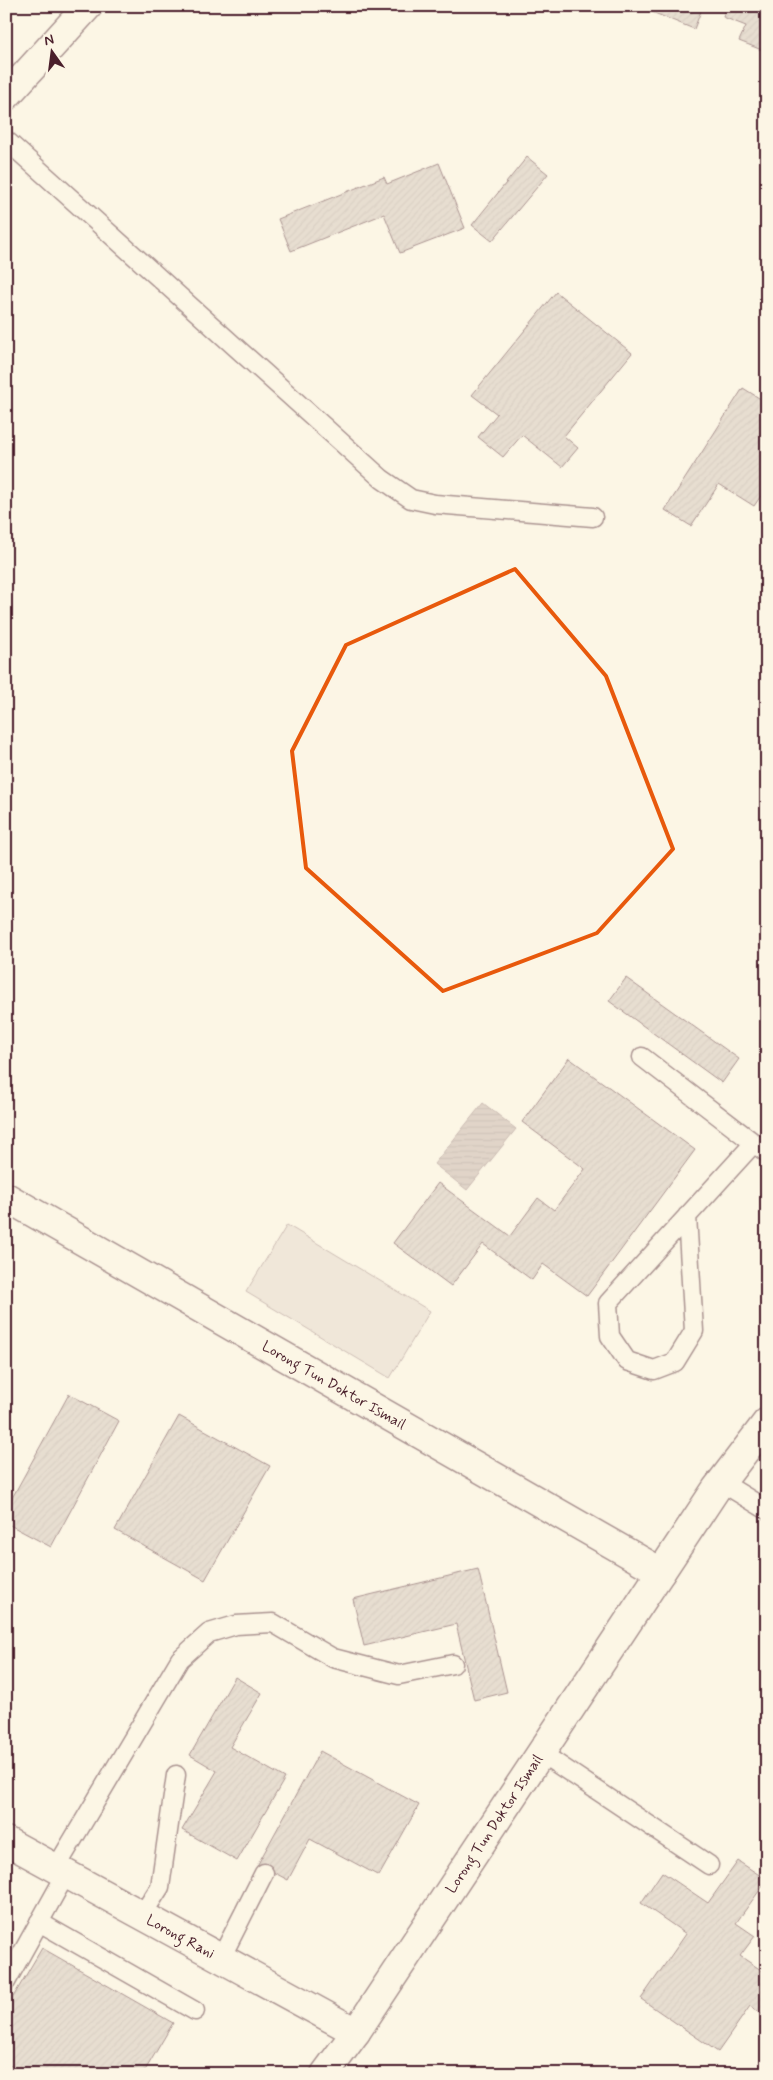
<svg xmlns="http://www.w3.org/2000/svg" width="773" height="2080" font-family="Mynerve,sans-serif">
  <defs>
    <pattern id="water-rules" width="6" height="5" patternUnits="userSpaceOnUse" patternTransform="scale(1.25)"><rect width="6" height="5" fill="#c0aca5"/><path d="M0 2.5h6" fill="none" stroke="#9e8b87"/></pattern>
    <pattern id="building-hatch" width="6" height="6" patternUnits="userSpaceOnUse" patternTransform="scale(1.25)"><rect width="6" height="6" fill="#cfc0b7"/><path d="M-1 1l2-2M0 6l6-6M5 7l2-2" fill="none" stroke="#b3a59e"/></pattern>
  </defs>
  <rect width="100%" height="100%" fill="#fcf5e5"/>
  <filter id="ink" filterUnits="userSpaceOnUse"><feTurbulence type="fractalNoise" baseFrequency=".02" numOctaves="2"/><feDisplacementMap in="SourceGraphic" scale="10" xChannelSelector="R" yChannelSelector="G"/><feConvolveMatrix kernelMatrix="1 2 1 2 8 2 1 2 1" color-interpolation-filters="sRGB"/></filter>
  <g filter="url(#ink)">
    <polygon fill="#e2d5ca" stroke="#967a7a" points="287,1225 430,1311 390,1378 246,1292"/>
    <polygon fill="url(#water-rules)" stroke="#917474" points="483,1103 516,1129 467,1190 434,1164"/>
    <g fill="url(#building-hatch)" stroke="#4a1f2b">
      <polygon points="637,6 703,6 694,29"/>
      <polygon points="727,6 767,6 767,52 739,41 746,26 723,17"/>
      <polygon points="527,157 548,174 492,241 472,225"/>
      <polygon points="439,163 465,228 400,253 384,214 291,251 278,219 384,177 387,184"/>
      <polygon points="556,292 632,353 564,436 578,448 562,467 522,435 503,457 478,437 497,414 472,395"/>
      <polygon points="743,388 767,403 767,487 754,506 719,484 691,526 665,510"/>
      <polygon points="626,978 739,1059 722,1083 609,1001"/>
      <polygon points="569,1058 695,1150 587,1296 543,1264 532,1280 483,1244 451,1286 393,1243 438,1183 510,1236 538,1198 554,1210 585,1169 522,1122"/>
      <polygon points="69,1394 119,1421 51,1547 6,1523 6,1509"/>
      <polygon points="179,1416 270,1466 205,1580 115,1530"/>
      <polygon points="478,1569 507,1692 474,1700 456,1624 364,1646 353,1599"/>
      <polygon points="235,1677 262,1693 230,1747 285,1778 237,1861 182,1830 217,1771 190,1755"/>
      <polygon points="320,1751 419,1805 379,1876 310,1839 288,1880 258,1864"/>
      <polygon points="738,1861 767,1880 736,1923 755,1936 740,1956 767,1974 767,2018 750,2006 718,2052 641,1999 686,1934 641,1903 662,1872 708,1903"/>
      <polygon points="42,1948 173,2023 143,2074 24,2074 6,2063 6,2009"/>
    </g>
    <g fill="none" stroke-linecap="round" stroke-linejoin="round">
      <g stroke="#4a1f2b" stroke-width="21">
        <g id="service">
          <polyline points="6,140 382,479 411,499 435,504 593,517"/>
          <polyline points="642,1057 767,1153"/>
          <polyline points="687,1216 694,1331 675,1362 654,1370 627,1361 610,1336 608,1303 754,1143"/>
          <polyline points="721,1482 767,1510"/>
          <polyline points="541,1753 709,1865"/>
          <polyline points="56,1868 180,1659 209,1633 236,1625 273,1623 333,1658 399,1675 453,1664"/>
          <polyline points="142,1915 160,1887 176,1775"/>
          <polyline points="39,1922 195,2011"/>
          <polyline points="221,1958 264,1873"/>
          <polyline points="6,1982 66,1874"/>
        </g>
      </g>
      <g stroke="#4a1f2b" stroke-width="31">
        <g id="minor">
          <path id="s1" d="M6 1197 661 1572"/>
          <path id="s2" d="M6 1841 356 2032"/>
          <path id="s3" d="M325 2074 356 2032 716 1489 767 1422"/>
        </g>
      </g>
      <g stroke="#4a1f2b" stroke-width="31">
        <polyline id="tertiary" points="6,96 88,6"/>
      </g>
      <use href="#service" stroke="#fcf5e5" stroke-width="18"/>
      <use href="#minor" stroke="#fcf5e5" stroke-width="28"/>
      <use href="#tertiary" stroke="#fcf5e5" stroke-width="28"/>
    </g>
  </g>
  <path d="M0 0H773V2080H0ZM515 569 606 676 673 849 597 933 443 991 306 868 292 751 346 645Z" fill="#fcf5e5" fill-opacity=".55" fill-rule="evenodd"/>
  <path fill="none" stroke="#e8590c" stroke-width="4" stroke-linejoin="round" d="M515 569 606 676 673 849 597 933 443 991 306 868 292 751 346 645Z"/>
  <g text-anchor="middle" stroke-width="5" stroke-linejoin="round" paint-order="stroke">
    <g font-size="15" fill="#4a1f2b" stroke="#fcf5e5">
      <text dy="5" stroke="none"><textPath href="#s1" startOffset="378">Lorong Tun Doktor Ismail</textPath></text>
      <text dy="5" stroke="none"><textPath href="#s3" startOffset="302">Lorong Tun Doktor Ismail</textPath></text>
      <text dy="5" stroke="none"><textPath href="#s2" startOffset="199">Lorong Rani</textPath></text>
    </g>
  </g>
  <rect width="773" height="2080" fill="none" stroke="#fcf5e5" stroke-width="25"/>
  <rect x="12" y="12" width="748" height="2055" fill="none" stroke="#4a1f2b" stroke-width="2" filter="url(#ink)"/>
  <g transform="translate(52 52) rotate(346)" stroke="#fcf5e5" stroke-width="4" paint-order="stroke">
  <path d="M0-4L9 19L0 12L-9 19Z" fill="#4a1f2b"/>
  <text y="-8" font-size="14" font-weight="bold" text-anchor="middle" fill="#4a1f2b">N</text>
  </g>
</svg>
